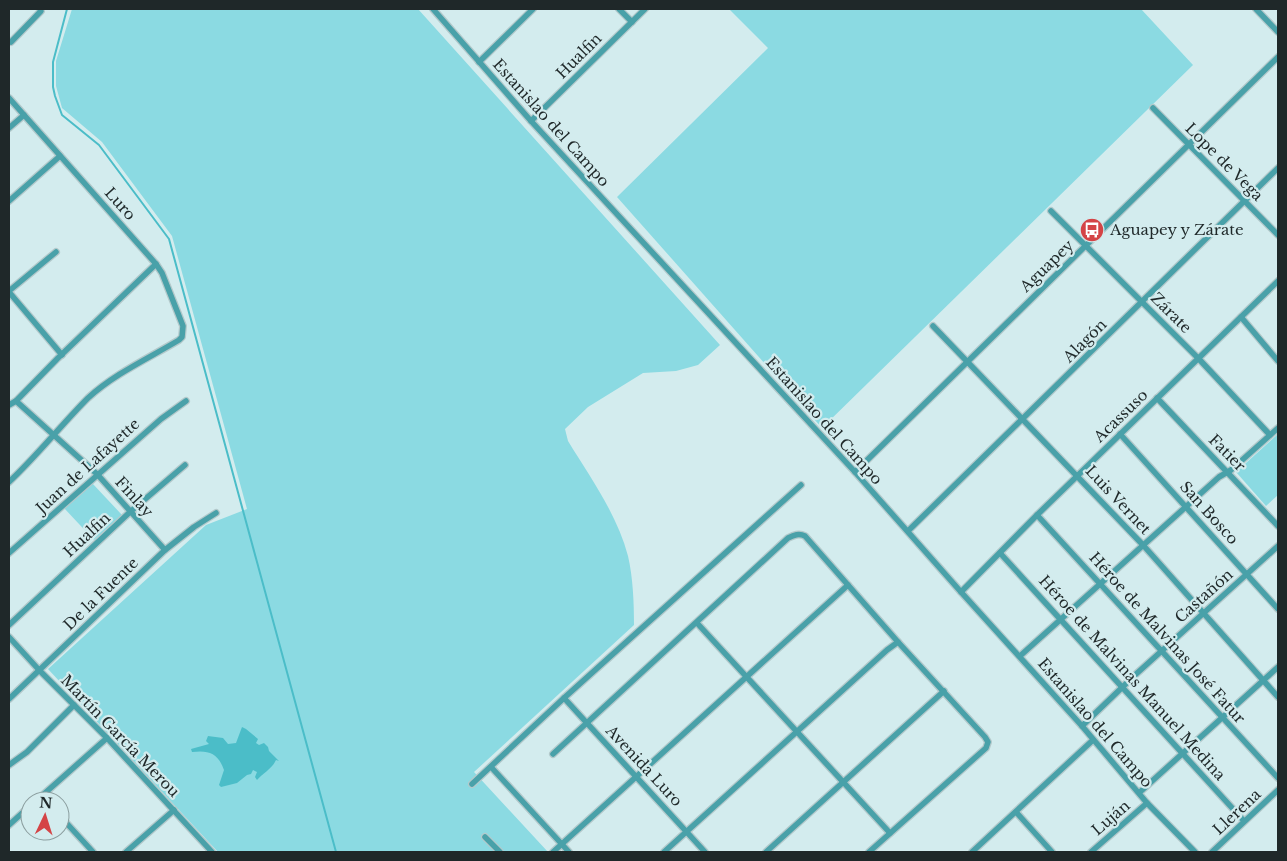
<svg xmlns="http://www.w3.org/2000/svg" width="1287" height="861" font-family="'Libre Baskerville',serif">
  <rect width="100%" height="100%" fill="#d3ecee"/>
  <g fill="#8bdae2">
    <path d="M72 9H418L720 345 698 365 676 371 643 373 588 407 565 429 568 441C590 477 617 514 628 556 633 578 634 602 634 625L474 772 548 852H218L48 669 206 525 247 509 172 236 102 142 62 108 56 86V61Z"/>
    <polygon points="729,9 1141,9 1193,65 822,428 617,197 768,48"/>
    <polygon points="1278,434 1278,495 1266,506 1236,472"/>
    <polygon points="92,483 122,515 94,540 64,508"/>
  </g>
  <path fill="#4bbdc8" d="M242 727 246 729 258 739 256 743 259 745 264 743 268 747 269 751 279 761 276 760C272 769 263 773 257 780L255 777 257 772 253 770 251 774 247 775 237 783 221 787 219 785 224 770C218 753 209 750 192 752L191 749 209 744 206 741 208 736 223 738 228 744 236 743Z"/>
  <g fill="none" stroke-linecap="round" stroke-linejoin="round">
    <polyline stroke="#4bbdc8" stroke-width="2" points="67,9 53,62 53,87 55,96 62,115 99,145 169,239 336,852"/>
    <g stroke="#b3c9cb" stroke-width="8">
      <g id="minor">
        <polyline points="433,9 531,121 855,472 961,592 1082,726 1147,803 1195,852"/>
        <polyline points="619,9 632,22"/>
        <polyline points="1256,9 1278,32"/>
        <polyline points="11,42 41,11 40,9"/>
        <polyline points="479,62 533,9"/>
        <path d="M9 98 156 264 162 273 183 326 182 337 179 340C149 358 114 374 88 398 61 425 37 456 9 482"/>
        <polyline points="1153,108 1278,235"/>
        <polyline points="531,121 645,9"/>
        <polyline points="9,128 24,115"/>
        <polyline points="9,201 60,156"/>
        <polyline points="1051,211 1198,358 1270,435"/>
        <polyline points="9,291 56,252"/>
        <polyline points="9,292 62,355"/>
        <polyline points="1241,317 1278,361"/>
        <polyline points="933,326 1143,545 1278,697"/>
        <polyline points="1157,398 1278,526"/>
        <polyline points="16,401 97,474 165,550"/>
        <polyline points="9,405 16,401 58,358 156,264"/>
        <polyline points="1120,434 1278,609"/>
        <polyline points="855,472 1278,57"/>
        <polyline points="1037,515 1278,778"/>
        <polyline points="908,531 1278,168"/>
        <polyline points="9,553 161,419 186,401"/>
        <polyline points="1000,553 1244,821"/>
        <polyline points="961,592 1037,515 1278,281"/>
        <polyline points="697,623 890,833"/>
        <polyline points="9,625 130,512 185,465"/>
        <polyline points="9,637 40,671 107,738 212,852"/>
        <polyline points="1020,656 1219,477 1231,470 1278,428"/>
        <polyline points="564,698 705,852"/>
        <polyline points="9,699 165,550 194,527 216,513"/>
        <polyline points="1082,726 1135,675 1278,546"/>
        <path d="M553 754 788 538C794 535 799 533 805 536L898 642"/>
        <polyline points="9,765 27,752 74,705"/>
        <polyline points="491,767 569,852"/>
        <polyline points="472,784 564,698 801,485"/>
        <polyline points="1140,792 1278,667"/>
        <polyline points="36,801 107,738"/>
        <polyline points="1016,812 1052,852"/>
        <polyline points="60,816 93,852"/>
        <polyline points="9,825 30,806"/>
        <polyline points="485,837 500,852"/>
        <polyline points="126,852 174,810"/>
        <polyline points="553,852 848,585"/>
        <polyline points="664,852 887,650 898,642 985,737 988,742 986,748 869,852"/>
        <polyline points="766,852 944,691"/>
        <polyline points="972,852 1093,740"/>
        <polyline points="1091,852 1147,803"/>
        <polyline points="1212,852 1278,790"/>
      </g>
    </g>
    <use href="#minor" stroke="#49a1a9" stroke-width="5.5"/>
  </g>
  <defs>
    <g id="bus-disc" transform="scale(1.25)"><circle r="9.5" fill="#d44446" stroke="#d3ecee"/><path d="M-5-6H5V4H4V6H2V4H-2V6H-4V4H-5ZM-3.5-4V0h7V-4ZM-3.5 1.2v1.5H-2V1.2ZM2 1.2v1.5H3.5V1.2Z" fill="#fff"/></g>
  </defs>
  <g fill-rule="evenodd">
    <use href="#bus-disc" x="1092" y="230"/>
  </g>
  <g text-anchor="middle" stroke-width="4.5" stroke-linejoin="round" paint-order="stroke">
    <g font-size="15" fill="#1f2829" stroke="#d3ecee">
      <text transform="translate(579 56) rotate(-45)" y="5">Hualfin</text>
      <text transform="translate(551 123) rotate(48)" y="5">Estanislao del Campo</text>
      <text transform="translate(1224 162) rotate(45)" y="5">Lope de Vega</text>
      <text transform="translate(120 204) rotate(48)" y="5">Luro</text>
      <text transform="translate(1047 266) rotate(-44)" y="5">Aguapey</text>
      <text transform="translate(1171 313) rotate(45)" y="5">Zárate</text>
      <text transform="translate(1085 341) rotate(-45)" y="5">Alagón</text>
      <text transform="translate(1121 416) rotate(-44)" y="5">Acassuso</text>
      <text transform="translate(824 421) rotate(48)" y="5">Estanislao del Campo</text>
      <text transform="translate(1227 453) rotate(45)" y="5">Fatier</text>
      <text transform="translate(88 466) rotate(-42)" y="5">Juan de Lafayette</text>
      <text transform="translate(134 497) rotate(48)" y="5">Finlay</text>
      <text transform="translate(1118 500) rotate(47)" y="5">Luis Vernet</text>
      <text transform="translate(1209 513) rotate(48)" y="5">San Bosco</text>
      <text transform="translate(87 535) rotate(-43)" y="5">Hualfin</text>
      <text transform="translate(101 594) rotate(-44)" y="5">De la Fuente</text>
      <text transform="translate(1204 596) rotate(-42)" y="5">Castañón</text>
      <text transform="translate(1167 638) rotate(48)" y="5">Héroe de Malvinas José Fatur</text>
      <text transform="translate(1132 678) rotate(48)" y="5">Héroe de Malvinas Manuel Medina</text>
      <text transform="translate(1095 723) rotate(49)" y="5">Estanislao del Campo</text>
      <text transform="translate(120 736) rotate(46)" y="5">Martín García Merou</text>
      <text transform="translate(644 766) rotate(47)" y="5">Avenida Luro</text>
      <text transform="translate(1237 812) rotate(-43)" y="5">Llerena</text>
      <text transform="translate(1111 818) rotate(-41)" y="5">Luján</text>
    </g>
    <g font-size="15" fill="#1f2829" stroke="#d3ecee" text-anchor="start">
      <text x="1110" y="235">Aguapey y Zárate</text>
    </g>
  </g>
  <rect width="1287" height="861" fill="none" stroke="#1f2829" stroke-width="20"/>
  <g transform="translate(45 816) rotate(4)"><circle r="24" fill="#d3ecee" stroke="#8b9e9f"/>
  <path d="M0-4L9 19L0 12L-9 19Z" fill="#d44446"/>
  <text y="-8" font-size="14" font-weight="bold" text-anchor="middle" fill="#1f2829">N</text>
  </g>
</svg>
